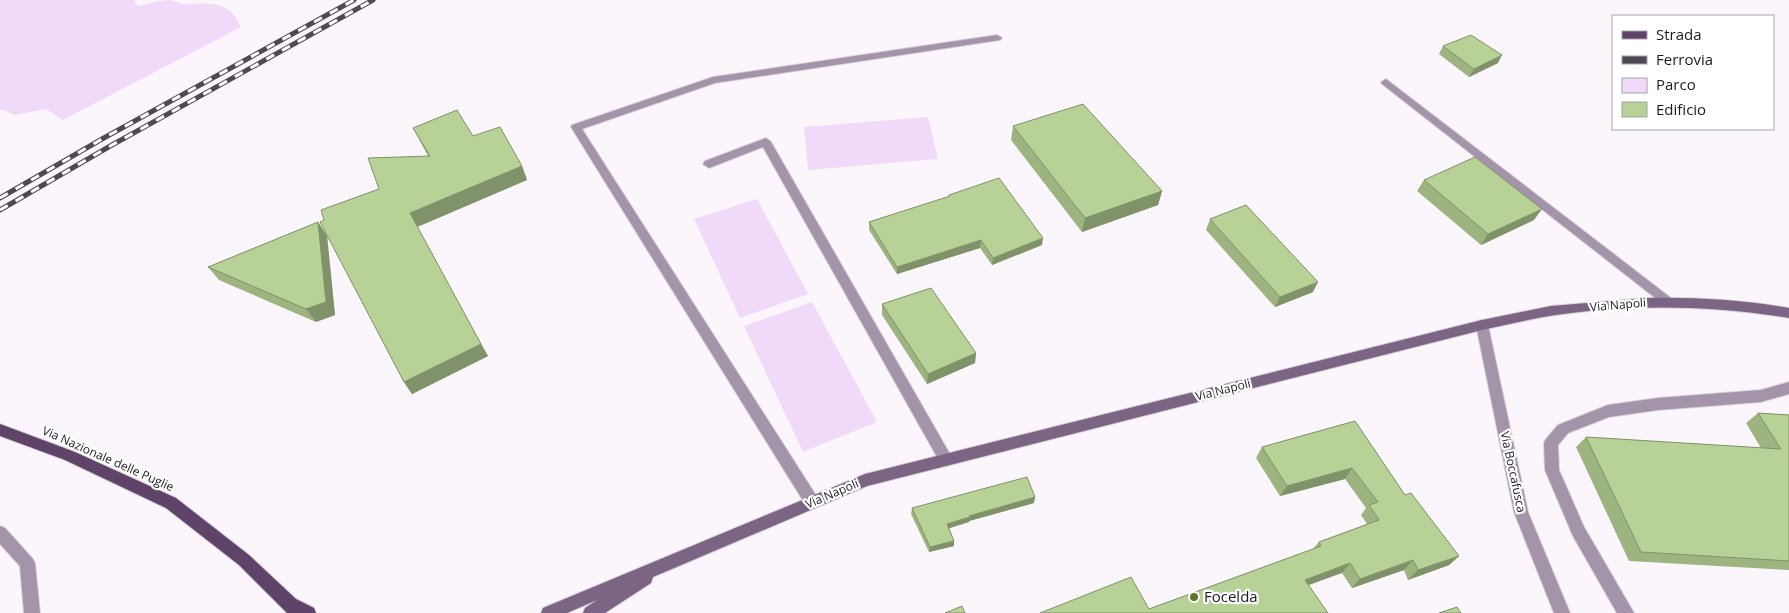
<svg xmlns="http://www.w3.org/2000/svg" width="1789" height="613" font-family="'Open Sans',sans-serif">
  <rect width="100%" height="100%" fill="#fbf6fc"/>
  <g fill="#f0d9f9">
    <path d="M0 0H134L138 6C148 4 159 0 169 0 174 0 179 4 184 4 211 3 230 0 241 27L63 120 46 109 15 115 0 109Z"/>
    <polygon points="928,117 938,159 808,170 804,127"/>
    <polygon points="757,199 808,294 740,318 694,219"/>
    <polygon points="812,302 877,422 803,452 744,326"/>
  </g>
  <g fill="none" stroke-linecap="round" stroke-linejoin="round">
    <g stroke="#d8d2d9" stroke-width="2">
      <g id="service">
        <polygon points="997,35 1002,38 1000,40 715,83 582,129 817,497 819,502 817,507 812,509 807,507 571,127 572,125 713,77"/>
        <polygon points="766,138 771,142 951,456 953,460 951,464 946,466 941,464 763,147 709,168 703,164 705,161"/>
        <polygon points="1789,382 1789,394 1761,402 1658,410 1609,417 1568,433 1558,445 1559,470 1584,527 1634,613 1617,613 1573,536 1545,470 1544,443 1546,439 1558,425 1608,405 1658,398 1761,390"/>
        <polygon points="0,526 5,528 32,558 35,563 40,613 24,613 20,566 0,544"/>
      </g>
    </g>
    <g stroke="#d8d2d9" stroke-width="2">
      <g id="minor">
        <polygon points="1386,79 1671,298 1673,301 1671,304 1663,304 1382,84 1381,82"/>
        <polygon points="1482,320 1486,321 1488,325 1528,512 1570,613 1554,613 1514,512 1476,325 1478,321"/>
      </g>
    </g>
    <g stroke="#d8d2d9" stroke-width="2">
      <path id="secondary" d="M1647 298C1695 297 1742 300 1789 308V318C1709 305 1629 304 1549 316 1527 320 1504 325 1482 330L867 486 653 577 651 583 605 613H583L585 608 597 600 567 613H541L543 608 865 474 1482 320 1551 306Z"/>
    </g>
    <g stroke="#d8d2d9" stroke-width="2">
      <polygon id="primary" points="0,424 75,452 176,498 249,555 296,599 314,608 316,613 287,613 239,565 166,508 65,460 0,436"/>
    </g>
    <use href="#service" fill="#a494aa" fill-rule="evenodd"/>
    <use href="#minor" fill="#a494aa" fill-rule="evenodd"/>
    <use href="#secondary" fill="#7c6484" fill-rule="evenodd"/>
    <use href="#primary" fill="#5f4369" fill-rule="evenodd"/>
    <g stroke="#504852" stroke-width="5">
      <g id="rail">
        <polyline points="0,198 102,139 354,0"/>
        <polyline points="0,210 112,145 373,0"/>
      </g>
    </g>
    <use href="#rail" stroke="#fff" stroke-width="3" stroke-dasharray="9" stroke-linecap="butt"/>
  </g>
  <g fill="#9db481">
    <polygon points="1443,46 1498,63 1469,77 1439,54"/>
    <polygon points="1013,126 1162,191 1158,205 1082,232 1011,140"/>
    <polygon points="413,128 473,136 522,166 527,180 417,227 488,356 412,394 404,382 324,220 379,189 428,156"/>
    <polygon points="1424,180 1534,220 1481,245 1417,191"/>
    <polygon points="949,195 1042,245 992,265 980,248 897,274 869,230 869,222 948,197"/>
    <polygon points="1210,219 1313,292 1275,307 1206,230"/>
    <polygon points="318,222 327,236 335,315 316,322 219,280 208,267"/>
    <polygon points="882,304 976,353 975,363 927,384 882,315"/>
    <polygon points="1758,413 1789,415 1789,570 1629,561 1576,447 1586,437 1761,448 1746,423"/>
    <polygon points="1355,421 1405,495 1459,556 1449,565 1408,580 1404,570 1352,588 1342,573 1149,609 1313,549 1319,542 1367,524 1361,515 1366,508 1345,479 1280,496 1256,458 1262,447"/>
    <polygon points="1034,503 969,521 969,522 949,528 954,541 954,546 929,552 911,514 912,508"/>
  </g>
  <g fill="#809269">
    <polygon points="1502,55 1498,63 1469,77 1474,69"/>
    <polygon points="522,166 527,180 417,227 410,213"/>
    <polygon points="1162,191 1158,205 1082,232 1085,218"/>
    <polygon points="1542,209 1534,220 1481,245 1488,234"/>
    <polygon points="318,222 327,236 335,315 316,322 306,309"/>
    <polygon points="1043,238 1042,245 992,265 993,258"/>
    <polygon points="981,240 980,248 897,274 897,267"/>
    <polygon points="1318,282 1313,292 1275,307 1280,297"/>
    <polygon points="481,344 488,356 412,394 404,382"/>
    <polygon points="976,353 975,363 927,384 928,374"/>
    <polygon points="1352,468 1345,479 1280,496 1287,486"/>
    <polygon points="1035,497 1034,503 969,521 969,522 947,529 947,524 969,516"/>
    <polygon points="954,541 954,546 929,552 930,547"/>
    <polygon points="1459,556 1449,565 1408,580 1418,570"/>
    <polygon points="1413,560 1404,570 1352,588 1360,579"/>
    <polygon points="1350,563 1342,573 1298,589 1305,580"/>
  </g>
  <g fill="#b7d196" stroke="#809269">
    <polygon points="1471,35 1502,55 1474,69 1443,46"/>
    <polygon points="1083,104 1162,191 1085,218 1013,126"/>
    <polygon points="457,110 473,136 500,127 522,166 410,213 481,344 404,382 320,222 324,220 321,210 379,189 368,158 430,156 413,128"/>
    <polygon points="1475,157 1542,209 1488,234 1424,180"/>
    <polygon points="999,178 1043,238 993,258 981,240 897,267 869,222 950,196 949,195"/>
    <polygon points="1246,205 1318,282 1280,297 1210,219"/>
    <polygon points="318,222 326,302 306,309 208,267"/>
    <polygon points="931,288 976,353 928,374 882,304"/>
    <polygon points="1758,413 1789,415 1789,561 1641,552 1586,437 1781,449"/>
    <polygon points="1355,421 1405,495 1411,493 1459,556 1418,570 1413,560 1360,579 1350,563 1305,580 1328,613 1040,613 1131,577 1149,609 1321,546 1319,542 1379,520 1369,505 1378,502 1352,468 1287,486 1262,447"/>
    <polygon points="1027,477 1035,497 969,516 970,517 947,524 954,541 930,547 912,508"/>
    <polygon points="962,606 965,613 945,613"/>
    <polygon points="1457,607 1461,613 1439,613"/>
  </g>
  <circle fill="#59762a" stroke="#fff" stroke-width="2" cx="1194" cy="597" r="5"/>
  <g text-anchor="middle" stroke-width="4.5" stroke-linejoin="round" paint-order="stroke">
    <g font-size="12" fill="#1f1722" stroke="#fff">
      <text transform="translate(1618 305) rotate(-5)" y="4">Via Napoli</text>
      <text transform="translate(1223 390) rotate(-14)" y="4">Via Napoli</text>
      <text transform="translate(108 459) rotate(24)" y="4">Via Nazionale delle Puglie</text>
      <text transform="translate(1513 472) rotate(78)" y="4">Via Boccafusca</text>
      <text transform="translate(832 494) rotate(-23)" y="4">Via Napoli</text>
    </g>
    <g font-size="15" fill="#1f1722" stroke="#fff" text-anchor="start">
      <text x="1204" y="602">Focelda</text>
    </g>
  </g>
  <rect x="1612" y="15" width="162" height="115" fill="#ffffff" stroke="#a5a2a7"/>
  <rect x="1622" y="31" width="25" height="8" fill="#5f4369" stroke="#a5a2a7"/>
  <text x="1656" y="40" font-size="15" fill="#1f1722">Strada</text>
  <rect x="1622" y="56" width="25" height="8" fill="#504852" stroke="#a5a2a7"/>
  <text x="1656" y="65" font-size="15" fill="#1f1722">Ferrovia</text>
  <rect x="1622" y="78" width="25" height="15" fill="#f0d9f9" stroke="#a5a2a7"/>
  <text x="1656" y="90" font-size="15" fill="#1f1722">Parco</text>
  <rect x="1622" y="102" width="25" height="15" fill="#b7d196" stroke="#a5a2a7"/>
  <text x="1656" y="115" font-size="15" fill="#1f1722">Edificio</text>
</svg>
